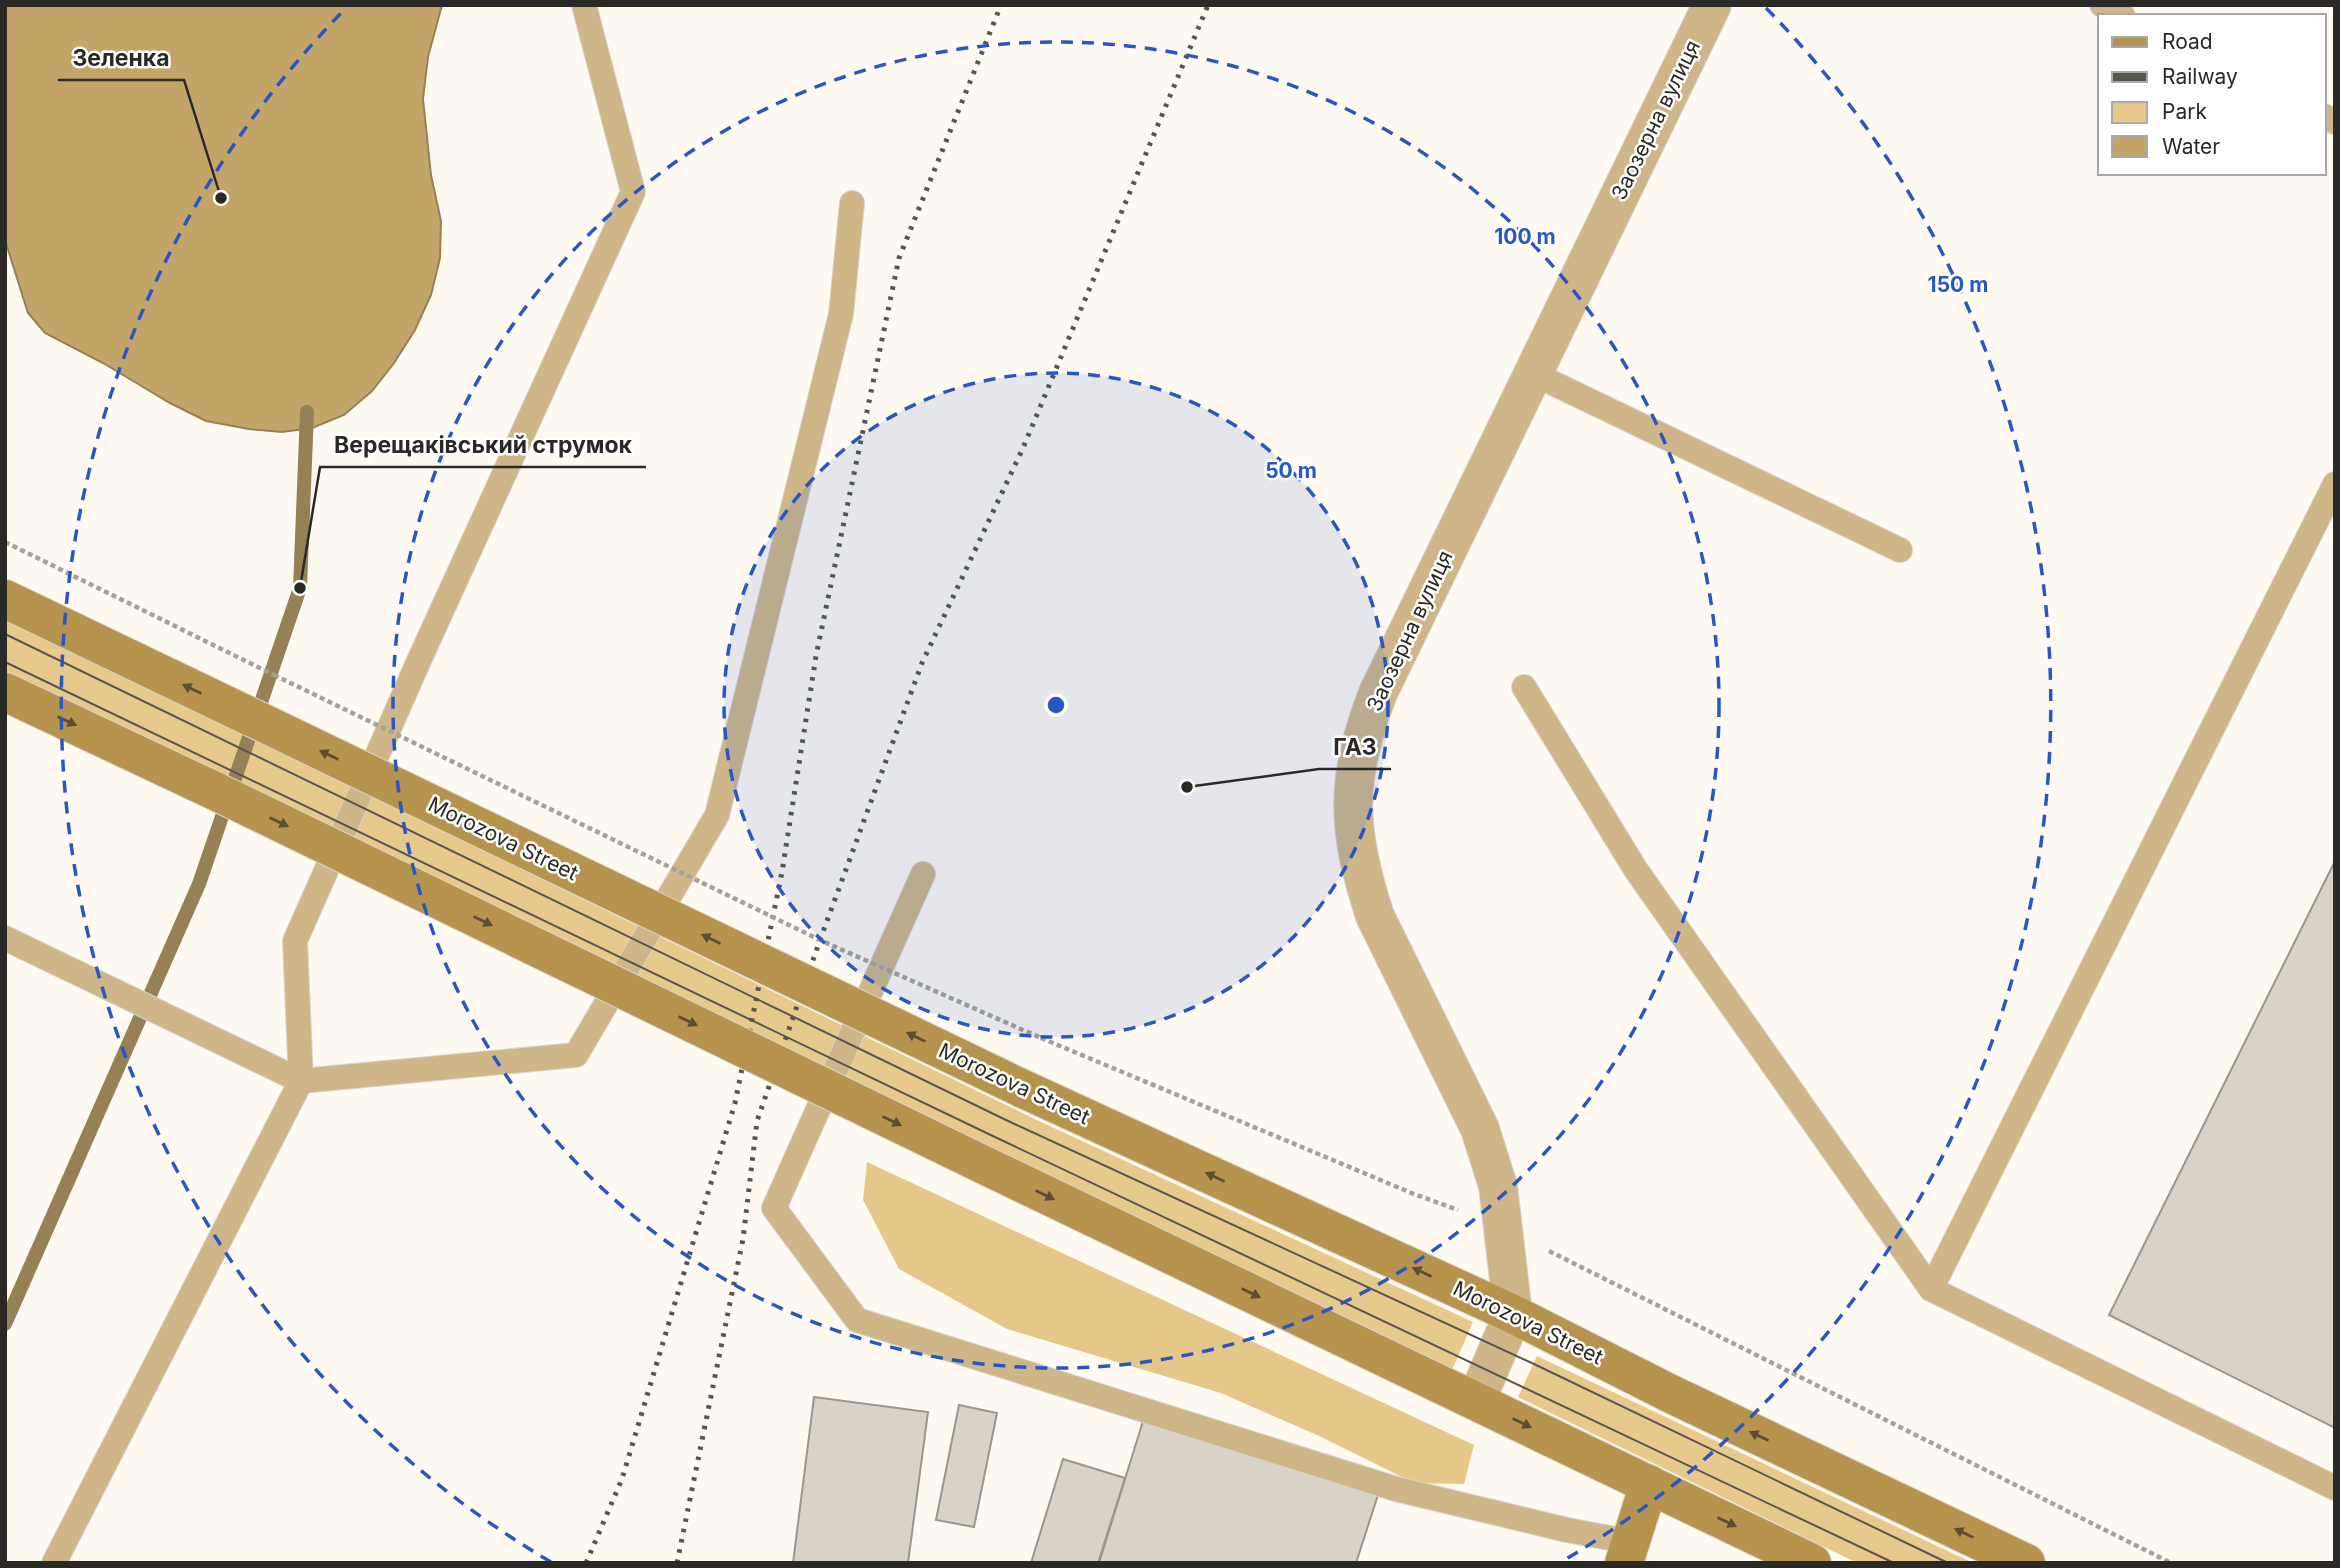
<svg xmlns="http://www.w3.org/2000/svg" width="2340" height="1568" font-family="Inter,sans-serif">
  <rect width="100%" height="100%" fill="#fffaf1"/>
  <g fill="#e8c98c">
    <polygon points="5,618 1039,1121 1473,1322 1452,1370 5,680"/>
    <polygon points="1537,1356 1973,1563 1857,1563 1518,1397"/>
  </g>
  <polygon fill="#e6c78a" points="867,1162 1474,1445 1464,1484 1414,1483 1319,1436 1221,1393 1007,1329 899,1269 863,1200"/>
  <polygon fill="#c4a569" stroke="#968055" stroke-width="2" points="5,5 442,5 428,57 423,99 431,175 441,221 440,258 431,295 415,330 394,363 372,391 344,415 312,428 282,432 249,429 206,421 170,403 103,363 45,333 28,313 5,240"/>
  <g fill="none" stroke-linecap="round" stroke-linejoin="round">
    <polyline stroke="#968055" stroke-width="14" points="5,1324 199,884 300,588 307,412"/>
  </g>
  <g fill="#d8d2c7" stroke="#9b968c" stroke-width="2">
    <polygon points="2335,861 2335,1428 2109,1315"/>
    <polygon points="814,1397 928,1412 908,1563 793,1563"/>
    <polygon points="959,1405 997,1413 974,1527 936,1520"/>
    <polygon points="1143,1421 1378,1495 1356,1563 1099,1563"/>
    <polygon points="1063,1459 1125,1478 1098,1563 1031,1563"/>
  </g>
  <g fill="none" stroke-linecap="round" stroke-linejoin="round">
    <g stroke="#d9d4cc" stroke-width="26">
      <g id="lane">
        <polyline points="2102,5 2123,16"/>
        <polyline points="2324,116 2335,122"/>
        <polyline points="1534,374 1900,550"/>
        <polyline points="1524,687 1636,870 1931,1289 2335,1488"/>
        <polyline points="923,874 774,1208 857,1320 1396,1489 1567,1530 1631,1542"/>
        <polyline points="5,938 301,1081 576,1055 717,815 841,314 852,203"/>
        <polyline points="1931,1289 2335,484"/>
        <polyline points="54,1563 301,1081 295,941 421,656 633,192 584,5"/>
      </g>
    </g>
    <g stroke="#d9d4cc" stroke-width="40">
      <path id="street" d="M1476 1401 1513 1314 1498 1186 1480 1129 1375 916C1346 828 1345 779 1378 693L1712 5"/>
    </g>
    <g stroke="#d9d4cc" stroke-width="40">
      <g id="secondary">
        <polyline points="5,599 253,718"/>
        <polyline points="5,692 217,792"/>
        <polyline points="1021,1088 1513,1314 1671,1394 2026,1563"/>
        <polyline points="984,1165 1812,1563"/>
        <polyline points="1624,1563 1649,1484"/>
      </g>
    </g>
    <g stroke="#a6a29b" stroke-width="4.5" stroke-dasharray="5 3.5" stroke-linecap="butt">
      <polyline points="5,542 274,675"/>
      <polyline points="1041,1038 1414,1194 1458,1210"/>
      <polyline points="1549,1251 2171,1563"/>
    </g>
    <use href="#lane" stroke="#ceb689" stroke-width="24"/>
    <use href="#street" stroke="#ceb689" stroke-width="38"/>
    <use href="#secondary" stroke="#b7944d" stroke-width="38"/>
    <g stroke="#585550" stroke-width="2">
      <polyline points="5,634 1006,1120 1534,1364 1948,1563"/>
      <polyline points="5,662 997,1138 1894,1563"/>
    </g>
    <g stroke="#585550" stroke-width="5" stroke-dasharray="3.5 7" stroke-linecap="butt">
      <polyline points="586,1563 622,1479 735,1103 782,872 816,656 899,258 1001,5"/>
      <polyline points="677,1563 743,1239 757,1121 820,940 922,663 1023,448 1208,5"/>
    </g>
    <g stroke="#d9d4cc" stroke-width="40" stroke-linecap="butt">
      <g id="secondary-bridge">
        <polyline points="253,718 1021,1088"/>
        <polyline points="217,792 984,1165"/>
      </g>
    </g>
    <polyline stroke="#a6a29b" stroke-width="4.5" stroke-dasharray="5 3.5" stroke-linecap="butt" points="274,675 820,940 1041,1038"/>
    <use href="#secondary-bridge" stroke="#b7944d" stroke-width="38"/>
  </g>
  <defs><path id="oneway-solid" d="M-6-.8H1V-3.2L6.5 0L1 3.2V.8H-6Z" transform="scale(1.75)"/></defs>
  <g fill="#5c4e33">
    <use href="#oneway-solid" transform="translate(192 689) rotate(-154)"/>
    <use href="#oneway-solid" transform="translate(67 721) rotate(25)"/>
    <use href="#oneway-solid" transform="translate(329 755) rotate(-154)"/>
    <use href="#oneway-solid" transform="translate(279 822) rotate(26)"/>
    <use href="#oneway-solid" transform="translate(483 921) rotate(26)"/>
    <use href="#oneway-solid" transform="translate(711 939) rotate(-154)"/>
    <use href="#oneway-solid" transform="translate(688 1021) rotate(26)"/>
    <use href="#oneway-solid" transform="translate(916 1037) rotate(-154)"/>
    <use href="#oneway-solid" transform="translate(892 1121) rotate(26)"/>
    <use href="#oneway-solid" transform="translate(1215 1177) rotate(-155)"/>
    <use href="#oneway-solid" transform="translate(1045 1195) rotate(26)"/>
    <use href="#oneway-solid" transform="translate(1422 1272) rotate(-155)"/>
    <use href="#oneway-solid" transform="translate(1251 1293) rotate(26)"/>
    <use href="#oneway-solid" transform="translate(1522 1423) rotate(26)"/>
    <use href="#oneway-solid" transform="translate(1759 1436) rotate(-155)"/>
    <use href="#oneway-solid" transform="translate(1727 1522) rotate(26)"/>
    <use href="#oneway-solid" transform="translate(1964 1533) rotate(-155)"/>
  </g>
  <circle cx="1056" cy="705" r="332" fill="#2757c5" fill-opacity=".12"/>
  <g fill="none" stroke="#2757c5" stroke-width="3.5" stroke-dasharray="12 9">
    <circle cx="1056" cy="705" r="332"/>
    <circle cx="1056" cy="705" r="663"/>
    <path d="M551 1562A995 995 0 0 1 346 8M1766 8A995 995 0 0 1 1561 1562"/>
  </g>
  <g text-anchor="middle" stroke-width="5" stroke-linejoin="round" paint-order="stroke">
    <g font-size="21" fill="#2b2925" stroke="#fff">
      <text transform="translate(1656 120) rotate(-64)" y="7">Заозерна вулиця</text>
      <text transform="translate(1410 631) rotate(-65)" y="7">Заозерна вулиця</text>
      <text transform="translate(503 839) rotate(26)" y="7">Morozova Street</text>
      <text transform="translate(1014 1084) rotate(25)" y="7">Morozova Street</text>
      <text transform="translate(1528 1323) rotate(26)" y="7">Morozova Street</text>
    </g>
  </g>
  <circle cx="1056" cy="705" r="10" fill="#2757c5" stroke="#fff" stroke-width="3.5"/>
  <g font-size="21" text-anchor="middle" font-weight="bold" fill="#2757c5" stroke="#fff" stroke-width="5" stroke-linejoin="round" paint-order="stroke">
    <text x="1525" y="244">100 m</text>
    <text x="1958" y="292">150 m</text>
    <text x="1291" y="478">50 m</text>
  </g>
  <path fill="none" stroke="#2b2925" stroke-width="2.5" d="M221 198L184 80H58M300 588L320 467H646M1187 787L1319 769H1391"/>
  <g fill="#2b2925" stroke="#fff" stroke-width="2.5">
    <circle cx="221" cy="198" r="7"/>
    <circle cx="300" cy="588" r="7"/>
    <circle cx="1187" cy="787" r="7"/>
  </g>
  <g font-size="23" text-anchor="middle" font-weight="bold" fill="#2b2925" stroke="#fff" stroke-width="5" stroke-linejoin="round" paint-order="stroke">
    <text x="121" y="66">Зеленка</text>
    <text x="483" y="453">Верещаківський струмок</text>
    <text x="1355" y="755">ГАЗ</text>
  </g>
  <rect width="2340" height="1568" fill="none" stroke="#2b2925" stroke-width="14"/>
  <rect x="2098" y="14" width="228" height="161" fill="#ffffff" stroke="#aaa9a8" stroke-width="2"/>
  <rect x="2112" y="37" width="35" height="10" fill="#b7944d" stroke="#aaa9a8" stroke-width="2"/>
  <text x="2162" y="49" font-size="21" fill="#2b2925">Road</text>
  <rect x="2112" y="72" width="35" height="10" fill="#585550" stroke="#aaa9a8" stroke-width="2"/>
  <text x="2162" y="84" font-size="21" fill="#2b2925">Railway</text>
  <rect x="2112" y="102" width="35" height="21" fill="#e8c98c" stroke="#aaa9a8" stroke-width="2"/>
  <text x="2162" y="119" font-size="21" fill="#2b2925">Park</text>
  <rect x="2112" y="136" width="35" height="21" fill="#c4a569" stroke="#aaa9a8" stroke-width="2"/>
  <text x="2162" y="154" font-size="21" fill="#2b2925">Water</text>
</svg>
